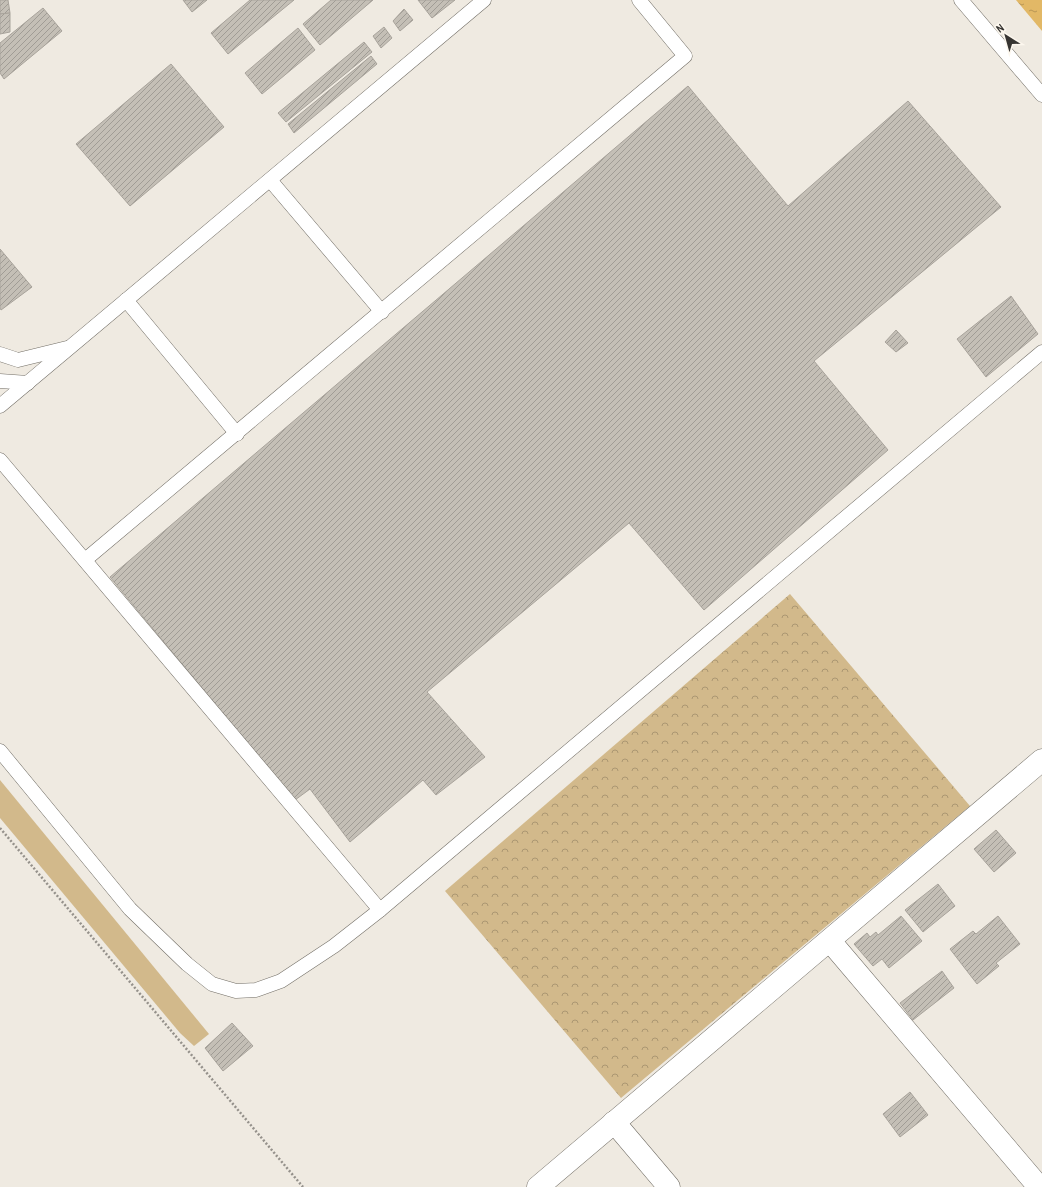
<svg xmlns="http://www.w3.org/2000/svg" width="1042" height="1187" font-family="'Archivo Narrow',sans-serif">
  <defs>
    <pattern id="forest-crowns" width="20" height="18" patternUnits="userSpaceOnUse"><rect width="20" height="18" fill="#d2b98b"/><path d="M2 6a3 3 0 1 1 6 0M12 15a3 3 0 1 1 6 0" fill="none" stroke="#ab9772"/></pattern>
    <pattern id="water-ripples" width="26" height="14" patternUnits="userSpaceOnUse"><rect width="26" height="14" fill="#e2b866"/><path d="M2 4q2-2 4 0t4 0M15 11q2-2 4 0t4 0" fill="none" stroke="#b89655"/></pattern>
    <pattern id="building-hatch" width="6" height="6" patternUnits="userSpaceOnUse"><rect width="6" height="6" fill="#c4bfb6"/><path d="M-1 1l2-2M0 6l6-6M5 7l2-2" fill="none" stroke="#a09c95"/></pattern>
  </defs>
  <rect width="100%" height="100%" fill="#efeae1"/>
  <polygon fill="#d2b98b" points="0,780 209,1034 194,1046 180,1033 0,818"/>
  <polygon fill="url(#forest-crowns)" points="790,594 970,806 621,1098 445,891"/>
  <polygon fill="url(#water-ripples)" points="1016,0 1042,0 1042,31"/>
  <g fill="url(#building-hatch)" stroke="#a8a39b">
    <polygon points="0,0 8,0 10,13 0,14"/>
    <polygon points="183,0 207,0 192,12"/>
    <polygon points="250,0 294,0 228,54 211,33"/>
    <polygon points="331,0 373,0 320,45 303,24"/>
    <polygon points="418,0 455,0 432,18"/>
    <polygon points="43,8 62,31 4,79 0,73 0,43"/>
    <polygon points="404,9 413,20 400,31 393,21"/>
    <polygon points="10,13 10,32 0,34 0,14"/>
    <polygon points="384,27 392,38 381,48 373,36"/>
    <polygon points="298,28 315,50 262,94 245,73"/>
    <polygon points="364,42 372,52 286,122 278,113"/>
    <polygon points="371,56 377,64 294,133 288,124"/>
    <polygon points="171,64 224,127 130,206 76,144"/>
    <polygon points="688,86 788,206 908,101 1001,207 814,361 888,450 704,610 629,523 427,692 485,757 436,795 423,780 350,842 310,789 295,800 110,577"/>
    <polygon points="0,249 32,287 1,310 0,308"/>
    <polygon points="1011,296 1038,334 986,377 957,339"/>
    <polygon points="896,330 908,343 896,352 885,342"/>
    <polygon points="996,830 1016,853 994,872 974,849"/>
    <polygon points="938,884 955,906 923,932 905,910"/>
    <polygon points="901,916 922,941 889,968 882,959 873,966 854,944 867,933 870,937 876,932 878,935"/>
    <polygon points="998,916 1020,944 996,963 999,966 977,984 950,949 973,931 976,934"/>
    <polygon points="942,971 954,988 913,1020 900,1003"/>
    <polygon points="232,1023 253,1046 223,1071 205,1048"/>
    <polygon points="910,1092 928,1115 900,1137 883,1114"/>
  </g>
  <g fill="none" stroke-linecap="round" stroke-linejoin="round">
    <g stroke="#736f67" stroke-width="15">
      <g id="service">
        <polyline points="961,0 1042,95"/>
        <polyline points="270,180 382,312"/>
        <polyline points="126,300 237,434"/>
        <polyline points="0,354 18,360 67,348"/>
        <polyline points="0,381 28,383"/>
        <polyline points="0,406 484,0"/>
        <polyline points="0,460 380,910"/>
        <polyline points="85,560 685,56 639,0"/>
        <polyline points="0,751 130,909 187,964 212,984 236,991 256,990 281,981 334,946 380,910 1042,352"/>
      </g>
    </g>
    <g stroke="#736f67" stroke-width="23">
      <g id="minor">
        <polyline points="830,941 1039,1187"/>
        <polyline points="614,1122 669,1187"/>
      </g>
    </g>
    <g stroke="#736f67" stroke-width="23">
      <polyline id="tertiary" points="538,1187 1042,760"/>
    </g>
    <polyline stroke="#95918b" stroke-width="2.5" stroke-dasharray="2 2" stroke-linecap="butt" points="0,828 303,1187"/>
    <use href="#service" stroke="#fff" stroke-width="14"/>
    <use href="#minor" stroke="#fff" stroke-width="22"/>
    <use href="#tertiary" stroke="#fff" stroke-width="22"/>
  </g>
  <g transform="translate(1006 36) rotate(323)" stroke="#fcf7ee" stroke-width="3" paint-order="stroke">
  <path d="M0-3L7 15L0 10L-7 15Z" fill="#363431"/>
  <text y="-6" font-size="11" font-weight="bold" text-anchor="middle" fill="#363431">N</text>
  </g>
</svg>
